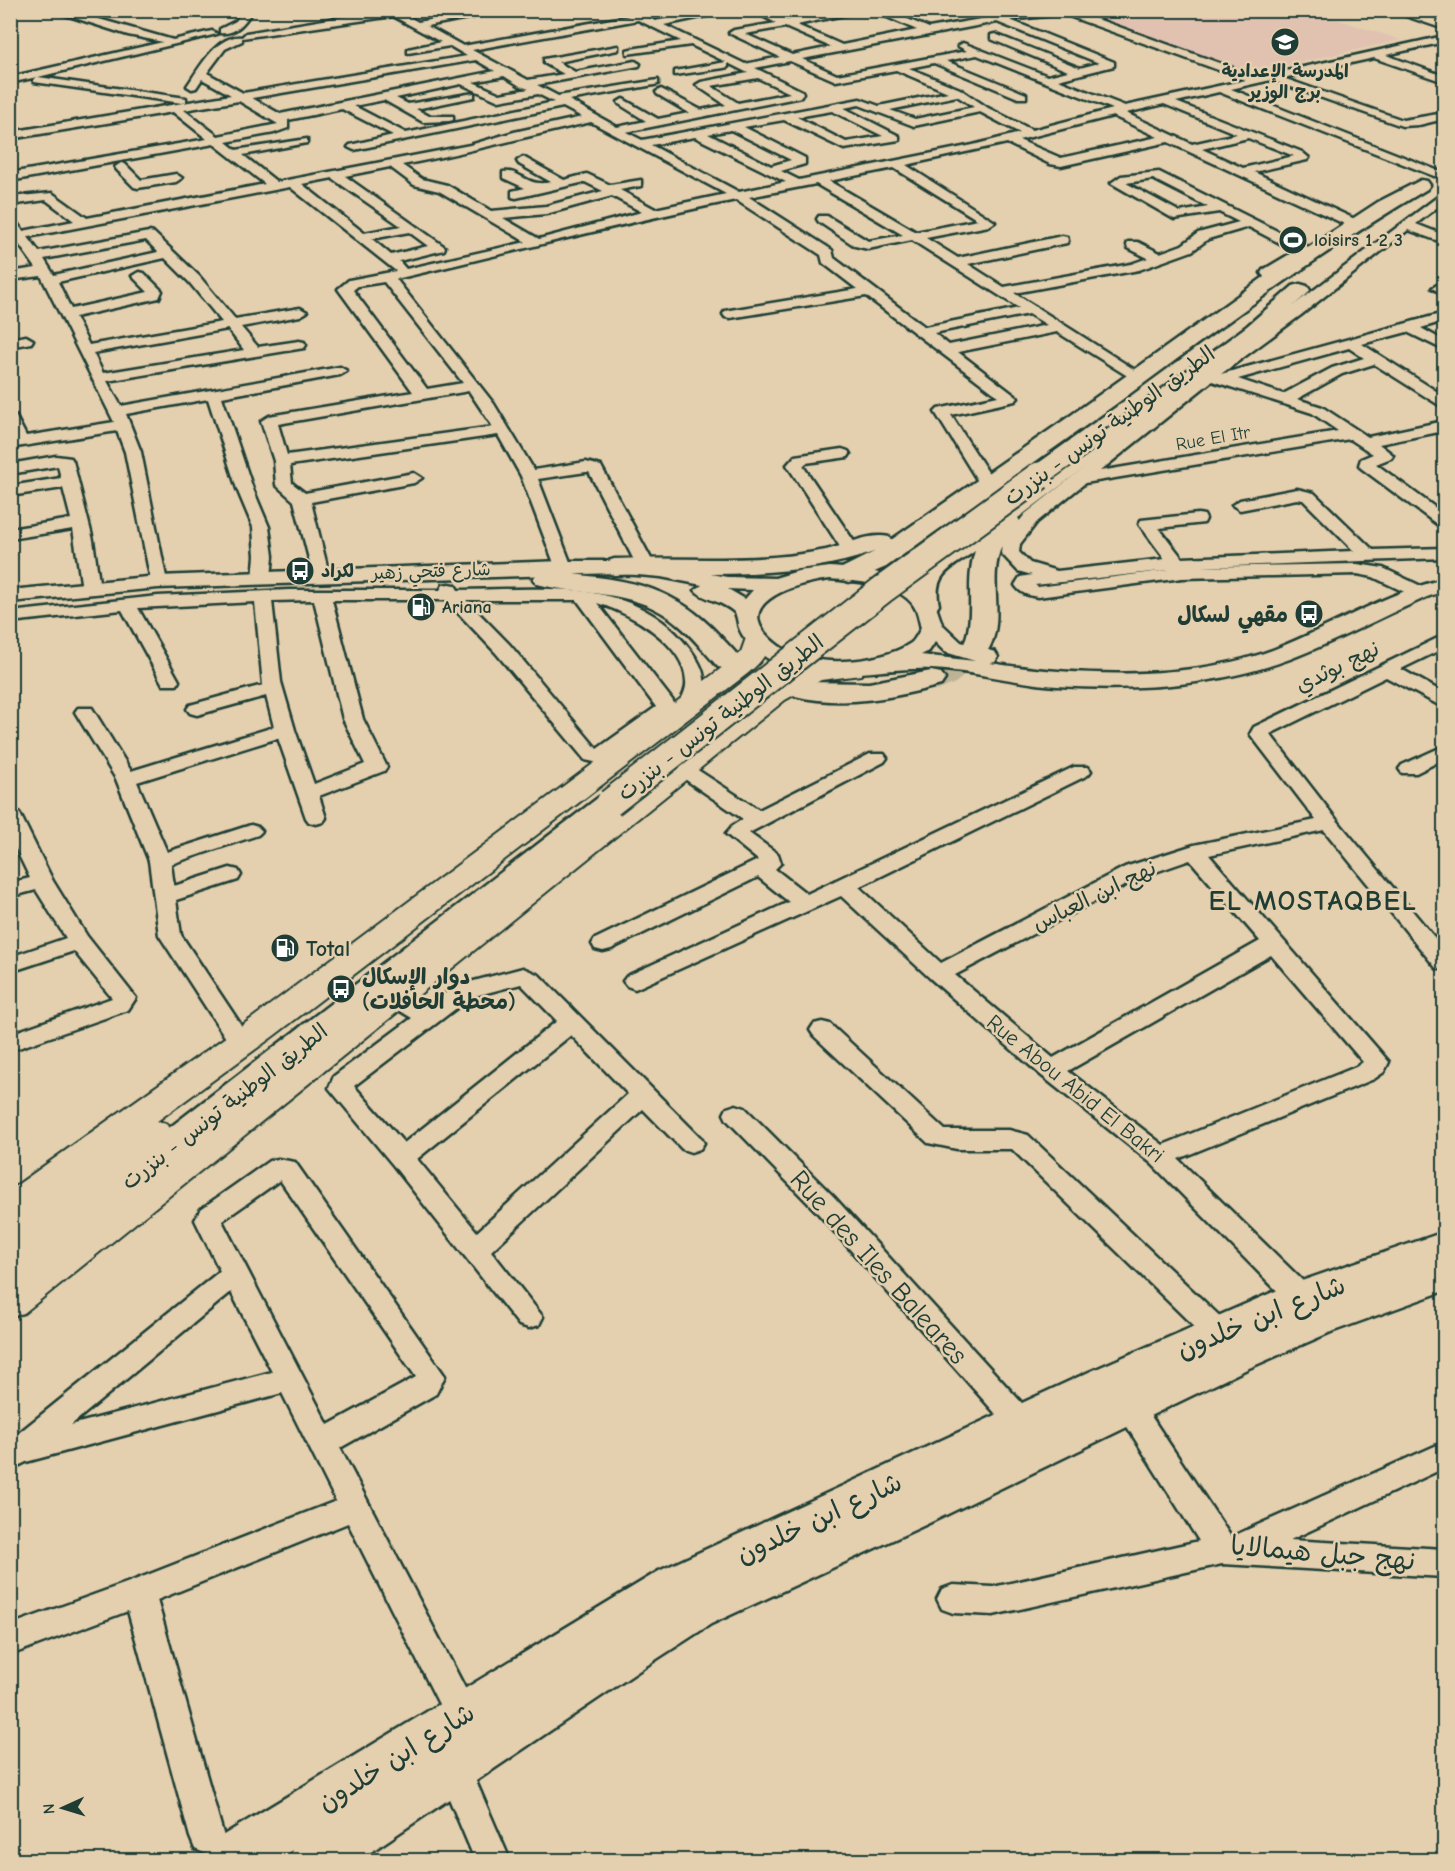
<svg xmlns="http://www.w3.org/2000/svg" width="1455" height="1871" font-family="'Comic Neue','Playpen Sans Arabic',sans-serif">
  <rect width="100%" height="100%" fill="#e4d0af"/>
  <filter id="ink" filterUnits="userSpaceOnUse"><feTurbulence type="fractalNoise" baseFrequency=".0167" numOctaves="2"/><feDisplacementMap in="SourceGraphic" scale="12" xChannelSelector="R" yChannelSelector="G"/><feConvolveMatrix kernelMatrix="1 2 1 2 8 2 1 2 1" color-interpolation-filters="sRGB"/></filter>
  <g filter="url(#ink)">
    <polygon fill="#e1c2b1" points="1074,11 1312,11 1401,40 1247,74"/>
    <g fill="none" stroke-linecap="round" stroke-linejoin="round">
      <polyline stroke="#bdb396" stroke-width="27" stroke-dasharray="27 14" stroke-linecap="butt" points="931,679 949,671 977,646"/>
      <g stroke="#1f3d34" stroke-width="5">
        <g id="minor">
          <polygon points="50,10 67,10 173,40 212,31 217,34 38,77 186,98 186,102 182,103 34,82 33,80 37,77 10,83 10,77 163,42 128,35"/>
          <path d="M243 10H253C245 22 236 35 220 33V29L236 21Z"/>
          <path d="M384 10H397L418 22 484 10H509L427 26 463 46 629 16 620 10H634L655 21 711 10H735L664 25 745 64 780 57 729 33 734 30 776 23 751 10H765L787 20 843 10H867L797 25 842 45 917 30 871 10H886L929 28 998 16 1044 10H1072L1258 77 1444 36V42L1386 55 1444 76V82L1374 58 1283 78 1403 120 1444 113V119L1419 125 1402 126 1271 80 1231 89 1444 173 1442 176H1434L1219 92 1176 102 1302 152 1309 158 1307 160 1254 172 1359 221 1361 224 1359 227H1351L1168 142 1061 166 1050 164 1007 143 906 165 995 222 989 226 926 238 958 258 1062 236 1067 237 1068 240 1067 243 968 264 1004 287 1131 264 1148 258 1128 248 1127 245 1128 242H1138L1160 253 1182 245 1198 233 1239 222 1219 212 1174 219 1111 183 1121 176 1159 172 1307 246 1311 251 1276 274 1280 279 1278 282H1268L1261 273 1263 270 1295 251 1249 227 1208 239 1192 251 1139 270 1014 293 1146 377 1144 380H1134L1057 332 958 352 1018 398 1015 401 951 415 995 483 987 488 979 483 935 412 938 409 998 396 866 296 730 318 725 317 723 314 725 311 730 310 857 289 823 263 821 255 736 200C622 223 509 253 396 279L494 404 534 470 586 462 601 466 655 566 652 570H640L637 566 589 472H586L538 479 572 567 569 571H557L521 476 498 435 290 465 292 483 305 493 414 473 422 478 414 483 311 502 329 574 326 578H314L294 501 276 485 274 461 261 421 269 416 413 392 338 289 349 280 396 271 290 187 28 237 39 252 149 232 154 233 199 276 235 319 300 308 307 312 300 316 241 327 258 347 299 341 304 342 306 345 304 348 107 381 121 406 340 367 347 371 340 375 222 397 253 489 269 527 273 556 271 578 268 582H256L253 578 255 556 253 527 237 489 208 399 126 414 141 452 167 582 164 586H152L125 452 117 431 10 448V414L15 415 26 436 114 422 41 276 10 280V272L36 268 16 240 10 241V222H16L23 231 74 221 46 200 10 205V197L52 193 87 218 265 184 214 144 10 181V173L207 139 173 112 10 139V132L231 95 202 79 196 88 192 89 187 86C199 69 217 34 242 37L246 33ZM1063 14 1246 80 1125 106 1058 80 1114 66V62L1010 20ZM393 16 441 42 408 49V53L450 46 467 56 243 93 207 73 225 49 242 41V38ZM638 20 681 41 631 49 627 50V54L691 45 726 62 675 71V75L724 68 728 67V63L748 73 701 82 696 85 726 105 701 110 661 89 656 92 657 94 689 113 658 119 623 99 618 102 619 104 646 121 617 127 569 100 654 85 658 84V80L558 96 537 85 639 66 640 64 635 61 575 72 558 62 618 50V46L544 59V63L564 74 528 80 472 50ZM997 22 1099 63 1080 68 995 34 991 35V39L1068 71 1048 76 963 43 958 46 967 51 837 75 802 59ZM785 27 831 47 792 55 745 34ZM977 55 1113 109 1032 130 988 108 960 89 909 68 934 63 1018 98H1026V94L946 61ZM476 60 495 71 280 114 252 98ZM790 61 836 81 896 70 948 92 879 106 860 99 642 140 626 132 801 97 803 93 802 91 755 68ZM504 76 520 86 529 89 500 94 473 82ZM758 78 790 93 738 103 711 86ZM461 84 499 101 538 94 554 102 406 133 354 106 384 100 423 122 449 121 453 120V116H429L416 109 474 97V93L408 104 396 98ZM957 96 974 107 915 119 890 110ZM239 101 278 124 218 136 184 110ZM1164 104 1237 134 1192 144 1126 113ZM859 105 914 126 980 112 1020 133 973 145 799 180 781 171 805 164V158L744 127 784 120 844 149 899 140V136L844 108ZM563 107 582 117 514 132 470 145 277 182 243 155 307 143V139L236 150 226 142 274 133 288 128V120L342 109 393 135 350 145 348 147 354 150ZM832 111 883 136 846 142 797 117ZM1113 116 1158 137 1061 158 1019 140ZM591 122 726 194 655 209 620 190 641 186V180L610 185 587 174 564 180 523 157 517 161 519 164 551 182C526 188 521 169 503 172V178L525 188 512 191V197L516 198 585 182 603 191 546 206 491 211 447 185 422 179 402 165C466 153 528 136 591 122ZM731 130 791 160 771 166 708 134ZM695 137 786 182 739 192 651 145ZM1248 138 1294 156 1243 168 1202 149ZM390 167 414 185 439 191 526 242 406 269 399 261 444 250 445 247 345 176ZM894 168 978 220 916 232 829 181ZM333 178V179L401 226 364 233 302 184ZM1153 179 1208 207 1180 212 1126 183ZM816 184 903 235 868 241 827 216H819L817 219 819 222 855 246 868 249 912 240 1019 308 925 327 834 258 832 250 749 197ZM612 196 642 212 539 239 503 218 546 214ZM409 232 428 246 391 255 372 239ZM146 240 158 252 54 275 44 259ZM165 258 189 282 222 322 89 345 75 317 159 298 162 291 144 273 139 272 132 276 148 292 71 309 58 282ZM384 282 463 383 427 389 353 290 358 286ZM1029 314 1047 325 949 345 934 333ZM228 329 244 350 103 373 93 353ZM469 391 493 427 287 455 278 424Z"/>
          <polygon points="121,163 125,164 141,180 176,174 182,178 176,182 138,188 134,187 117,170 115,167"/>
          <path d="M1444 192V202L1416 224 1444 235V243L1408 230 1301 315 1221 374 1444 313V321L1421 328 1444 341V350L1407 332 1362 344 1444 396V406L1439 405 1374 364 1342 374 1297 399 1322 407 1368 437 1444 421V431L1379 444 1393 455 1391 458 1376 464 1444 514V526L1438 525 1361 468 1359 465 1361 459 1373 454 1350 439 1085 483 1037 522 1020 544 1019 552 1030 563 1057 571 1165 559 1139 524 1141 520 1198 514 1204 515 1206 519 1204 523 1159 528 1182 558 1354 551 1303 500 1297 499 1240 510 1232 505 1240 500 1297 489 1314 493 1373 550 1444 548V558L1202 567 1357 564 1383 568 1425 588 1428 592 1425 596H1413L1373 577 1357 574 1182 578 1038 597C1028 595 1021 594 1015 585L1020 577 1032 575 1018 571 1001 553 1002 544 1025 514 1205 372ZM1349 348 1364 358 1332 368 1283 394 1238 379ZM1212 381 1312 413 1338 431 1100 471ZM1169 570 1038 587 1035 585Z"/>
          <polygon points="1439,284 1444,286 1444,295 1432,288"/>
          <polygon points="26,336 33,340 31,343 10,347 10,339"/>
          <polygon points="842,449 848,451 850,454 848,457 806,463 803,466 861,552 858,556 846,556 787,465 795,456"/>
          <polygon points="56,456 71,458 73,461 93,540 100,589 97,593 85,593 82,589 73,529 10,539 10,529 71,519 63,488 10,496 10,486 61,478 58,466 10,474 10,464"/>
          <path d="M449 584 455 585 458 590C542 590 636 574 692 652 706 671 709 687 696 707H682L679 703C683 696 687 689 686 681 685 643 628 612 597 603L673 701 676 709 606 761 599 763 585 760 496 653 446 600H332L363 719 387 767 384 771 319 796 326 818 323 822 316 824 309 822 306 818 278 738 137 782 167 852 251 825 258 827 262 831 258 835 171 864 174 886 230 868 238 870 241 875 238 880 176 900 181 935 253 1043 249 1049 241 1051 233 1049 159 935 149 861 116 779 75 712 78 708H92L131 771 274 727 266 696 197 715 190 713 187 709 190 705 263 685 255 602 138 608 179 681 177 685H163L161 681 122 610 10 622V612L158 596 289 590H440L443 585ZM314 600 343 719 365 764 314 784 295 730 281 682 272 601ZM466 600H577L656 707 597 749 510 645Z"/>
          <path d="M1444 635V648L1401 669 1444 693V706L1437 704 1386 677 1270 734 1336 819 1444 949V970L1436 968 1324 830 1209 855 1389 1062 1384 1072 1374 1079 1178 1159 1311 1289 1315 1297 1311 1305 1301 1308 1291 1305 1151 1163 1042 1076 931 979 841 896 635 989 627 986 623 981 627 976 789 902 758 877 611 949 603 951 595 949 592 944 595 939 758 860 726 834 732 826 743 819 676 773 673 769 676 765H690L759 810 870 754H884L887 758 884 762 749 833 778 854 781 863 775 869 807 894 1074 767H1088L1091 771 1088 775 859 887 941 963 1125 867 1194 845 1316 820 1250 734 1254 727ZM1190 860 1260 941 1053 1058 955 975 1141 877ZM1271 955 1363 1062 1356 1067 1163 1145 1068 1071Z"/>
          <polygon points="1444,746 1444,759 1416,773 1402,773 1399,769 1402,765"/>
          <polygon points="10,808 17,810 20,814 53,881 87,936 136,998 128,1010 10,1051 10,1034 112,998 74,951 10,972 10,957 66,938 36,890 10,897 10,883 30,878 10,837"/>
          <path d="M523 968 539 975 700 1137 704 1143 700 1149 691 1152 682 1149 643 1109 491 1251 543 1317 539 1325 529 1328 519 1325 393 1165 329 1088 334 1076 412 1018 387 1003 383 997 387 991C402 987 415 998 428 1006L455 986ZM521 984 557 1021 404 1143 354 1086 471 997ZM571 1035 628 1094 477 1232 417 1159Z"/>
          <polygon points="822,1022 830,1024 945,1130 1009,1130 1028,1135 1229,1325 1233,1333 1229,1341 1219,1344 1209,1341 1012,1149 957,1149 928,1143 814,1036 810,1030 814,1024"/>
          <polygon points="736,1105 745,1108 834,1197 1031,1413 1036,1422 1031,1431 1021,1434 1011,1431 816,1211 727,1120 724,1114 727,1108"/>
          <path d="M278 1159 295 1162 445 1376 436 1394 340 1448 479 1715 474 1726 462 1731 450 1726 348 1523 157 1600 224 1837 219 1849 207 1854 195 1849 190 1837 128 1611 10 1655V1625L132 1581 336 1501 282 1393 26 1462 10 1470V1440L220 1271 195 1220 201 1209 269 1161ZM280 1180 416 1377 328 1425 222 1221ZM231 1292 272 1372 71 1425Z"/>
          <polygon points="1121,1387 1131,1391 1139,1398 1231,1537 1444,1442 1444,1468 1290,1540 1444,1549 1444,1577 1222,1564 993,1615 953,1613 942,1609 937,1599 942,1589 953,1585 993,1587 1199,1541 1119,1414 1111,1407 1107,1399 1111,1391"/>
          <polygon points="454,1753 466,1758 510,1860 475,1860 437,1770 442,1758"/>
        </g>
      </g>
      <g stroke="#1f3d34" stroke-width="5">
        <g id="tertiary">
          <polygon points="1388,10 1407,10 1444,22 1444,29"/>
          <path d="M563 561H614L661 565 727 577 775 578 798 571 830 567 869 570 915 585 934 601 942 624 961 642 995 652 998 657 995 662 990 663C1077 677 1192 681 1275 649 1332 627 1385 593 1444 579V591L1427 597C1381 617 1337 641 1290 659 1218 686 1133 691 1057 686 1015 683 974 671 931 669 881 667 833 684 783 664 777 662 768 660 763 655 754 649 743 639 739 628 737 622 738 617 734 612 723 601 702 599 695 590L702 585 661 577 614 573 158 588 10 602V590L158 576ZM830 579C854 581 899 583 914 606 918 612 919 621 921 628 918 633 915 640 911 643 880 664 810 669 779 646 723 605 794 583 830 579ZM728 589 753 590 745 599ZM935 642 945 652 975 661 921 655 929 651Z"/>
        </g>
      </g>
      <g stroke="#1f3d34" stroke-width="4">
        <g id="secondary">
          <path d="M756 632 765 635C775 649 758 665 747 674L275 1035 23 1219 10 1223V1190L251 1019 719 670 741 652 747 635Z"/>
          <path d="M852 661 861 663 865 669 861 675 821 680 785 700 24 1313 10 1317V1280L767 688C794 671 819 662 852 661Z"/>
        </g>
      </g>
      <g stroke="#1f3d34" stroke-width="5">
        <polygon id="trunk" points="1444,1232 1444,1291 1331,1332 1249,1368 925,1525 711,1624 646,1666 359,1860 289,1860 293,1850 277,1860 204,1860 212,1842 659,1571 1089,1372 1287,1286"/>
      </g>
      <g stroke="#1f3d34" stroke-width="5">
        <g id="motorway">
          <path d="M1421 180 1427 181 1430 185 1427 189C1318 253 1218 329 1116 404 1040 459 962 512 886 567L858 579 849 582 840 579 836 574 840 569 874 552C791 581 701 572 614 575L605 572 601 567 605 562 614 559C684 557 757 564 826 550 846 545 870 532 889 537L891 540 1067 418 1271 272 1378 202Z"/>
          <path d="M1300 284 1307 286 1310 290 1307 294 1261 334 1018 518 1021 523C1015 531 1005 539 1001 548 987 583 1007 621 987 652L977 654 967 652 963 646C977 616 964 585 975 551 952 568 932 573 939 605L935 611 926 613 917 611C904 593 914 576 927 563L1247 326 1293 286Z"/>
          <path d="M546 571C619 580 667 579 720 636 727 644 736 652 742 661L738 667 728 669 718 667C703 650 688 631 670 618 630 589 582 596 537 584L533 579 537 574Z"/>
          <path d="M931 671 941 673 945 679 941 685C894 698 843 708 795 696L791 690 795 684 805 682 869 683Z"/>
          <polygon points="610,794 621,797 625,803 621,809 24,1283 10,1287 10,1221 24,1210 23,1207 28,1197 140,1124 153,1120 166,1124 169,1128 599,797"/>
        </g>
      </g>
      <use href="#minor" fill="#e4d0af" fill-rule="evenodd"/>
      <use href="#tertiary" fill="#e4d0af" fill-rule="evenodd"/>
      <use href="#secondary" fill="#e4d0af" fill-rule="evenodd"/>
      <use href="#trunk" fill="#e4d0af" fill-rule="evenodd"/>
      <use href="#motorway" fill="#e4d0af" fill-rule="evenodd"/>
      <g stroke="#1f3d34" stroke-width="24" stroke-linecap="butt">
        <polyline id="motorway-bridge-far1" points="1037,477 1090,439"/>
      </g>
      <g stroke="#1f3d34" stroke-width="31" stroke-linecap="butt">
        <polyline id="motorway-bridge" points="610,803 882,590 1039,476"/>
      </g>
      <use href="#motorway-bridge-far1" stroke="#e4d0af" stroke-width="21"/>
      <use href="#motorway-bridge" stroke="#e4d0af" stroke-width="27"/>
    </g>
  </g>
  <defs>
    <g id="school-disc" transform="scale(1.5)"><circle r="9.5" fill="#1f3d34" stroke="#e4d0af"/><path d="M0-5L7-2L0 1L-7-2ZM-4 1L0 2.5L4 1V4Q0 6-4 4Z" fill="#fff"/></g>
    <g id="stadium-disc" transform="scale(1.5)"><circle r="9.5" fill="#1f3d34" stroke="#e4d0af"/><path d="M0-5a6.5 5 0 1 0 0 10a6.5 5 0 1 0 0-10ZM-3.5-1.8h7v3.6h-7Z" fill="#fff"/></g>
    <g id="bus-disc" transform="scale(1.5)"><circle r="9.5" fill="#1f3d34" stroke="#e4d0af"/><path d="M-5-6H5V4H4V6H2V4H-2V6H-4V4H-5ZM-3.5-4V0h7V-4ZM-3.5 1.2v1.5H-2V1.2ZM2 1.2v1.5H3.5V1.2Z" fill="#fff"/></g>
    <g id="fuel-disc" transform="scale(1.5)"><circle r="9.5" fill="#1f3d34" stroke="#e4d0af"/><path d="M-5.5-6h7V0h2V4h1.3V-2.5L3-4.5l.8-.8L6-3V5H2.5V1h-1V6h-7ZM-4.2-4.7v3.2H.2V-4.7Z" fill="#fff"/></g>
  </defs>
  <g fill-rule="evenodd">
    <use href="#school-disc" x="1285" y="42"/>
    <use href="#stadium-disc" x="1293" y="240"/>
    <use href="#bus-disc" x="300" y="571"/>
    <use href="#fuel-disc" x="421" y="607"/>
    <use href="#bus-disc" x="1309" y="614"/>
    <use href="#fuel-disc" x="285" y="948"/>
    <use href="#bus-disc" x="341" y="989"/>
  </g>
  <g text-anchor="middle" stroke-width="5" stroke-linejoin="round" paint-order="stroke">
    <g font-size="18" font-weight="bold" fill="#1f3d34" stroke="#e4d0af" text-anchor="start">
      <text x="1285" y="77" text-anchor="middle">المدرسة الإعدادية<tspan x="1285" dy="21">برج الوزير</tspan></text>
      <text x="1314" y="246">loisirs 1 2 3</text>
      <text x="321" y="577">لكراد</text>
      <text x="442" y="613">Ariana</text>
    </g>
    <g font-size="18" fill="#1f3d34" stroke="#e4d0af">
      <text transform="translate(1213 438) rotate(-10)" y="6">Rue El Itr</text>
      <text transform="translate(431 571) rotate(-2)" y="6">شارع فتحي زهير</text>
    </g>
    <g font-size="22" fill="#1f3d34" stroke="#e4d0af">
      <text transform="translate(1109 425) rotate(-36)" y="8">الطريق الوطنية تونس - بنزرت</text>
      <text transform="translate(1337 666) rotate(-26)" y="8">نهج بوثدي</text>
      <text transform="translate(720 717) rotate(-38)" y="8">الطريق الوطنية تونس - بنزرت</text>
      <text transform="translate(1094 895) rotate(-26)" y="8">نهج ابن العباس</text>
      <text transform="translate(1076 1088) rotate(39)" y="8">Rue Abou Abid El Bakri</text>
      <text transform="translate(224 1106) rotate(-38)" y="8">الطريق الوطنية تونس - بنزرت</text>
    </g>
    <g font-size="22" font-weight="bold" fill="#1f3d34" stroke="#e4d0af" text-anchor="start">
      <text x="1288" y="622" text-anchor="end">مقهي لسكال</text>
      <text x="306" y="956">Total</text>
      <text x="362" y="984">دوار الإسكال<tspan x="362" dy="25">(محطة الحافلات)</tspan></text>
    </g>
    <g font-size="27" fill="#1f3d34" stroke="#e4d0af">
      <text transform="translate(879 1267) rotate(48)" y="9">Rue des Iles Baleares</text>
      <text transform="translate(1261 1317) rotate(-22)" y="9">شارع ابن خلدون</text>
      <text transform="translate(819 1518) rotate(-25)" y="9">شارع ابن خلدون</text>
      <text transform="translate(1323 1553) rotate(5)" y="9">نهج جبل هيمالايا</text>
      <text transform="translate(396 1757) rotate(-32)" y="9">شارع ابن خلدون</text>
    </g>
    <g font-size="28" font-weight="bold" letter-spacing="1.5" fill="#1f3d34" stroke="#e4d0af">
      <text x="1313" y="910">EL MOSTAQBEL</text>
    </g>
  </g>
  <rect width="1455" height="1871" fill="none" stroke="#e4d0af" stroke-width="36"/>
  <rect x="18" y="18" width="1419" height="1835" fill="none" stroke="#1f3d34" stroke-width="2" filter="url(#ink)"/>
  <g transform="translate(63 1808) rotate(266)" stroke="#e4d0af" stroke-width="4.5" paint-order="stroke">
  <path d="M0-4.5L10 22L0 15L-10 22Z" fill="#1f3d34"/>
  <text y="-9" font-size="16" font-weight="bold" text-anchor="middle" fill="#1f3d34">N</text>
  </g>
</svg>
